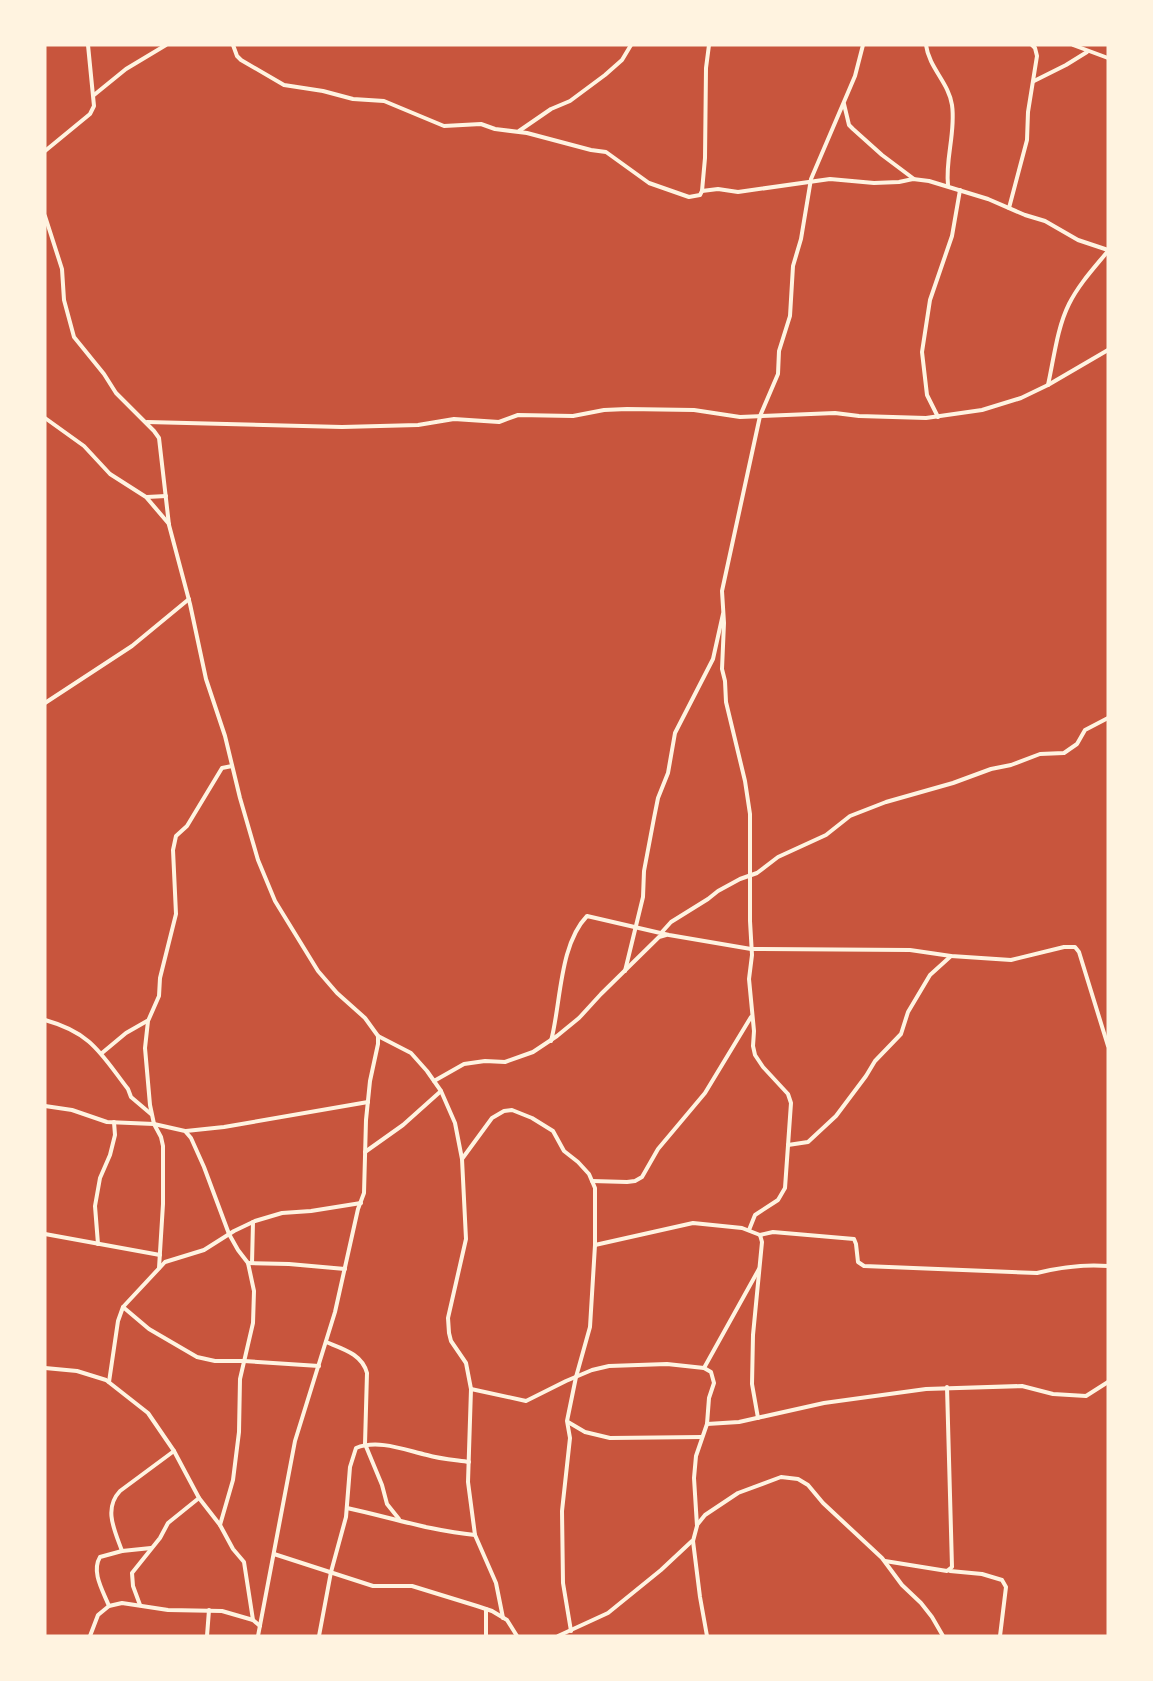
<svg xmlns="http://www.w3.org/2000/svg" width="1153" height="1681" font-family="'Sofia Sans Condensed',sans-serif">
  <rect width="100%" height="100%" fill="#c8553d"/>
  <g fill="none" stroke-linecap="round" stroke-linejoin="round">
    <g stroke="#fff3e0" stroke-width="4">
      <polyline points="233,45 237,56 241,60 284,85 323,91 353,99 384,101 444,126 481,124 495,129 527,133 591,150 606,152 649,183 689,197 700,195 702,191"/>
      <polyline points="709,45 706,68 705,158 702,191 718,189 738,192 830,179 874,183 899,182 913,179 929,181 988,199 1025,215 1045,221 1078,240 1108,250"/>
      <path d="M926 45C929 68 949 83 952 105 956 132 945 159 948 185"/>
      <polyline points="1073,45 1108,58"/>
      <polyline points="1034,81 1066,65 1087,52"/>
      <polyline points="94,95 126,69 166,45"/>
      <polyline points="844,104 849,125 853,129 882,155 914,179"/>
      <polyline points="519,131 551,109 570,101 605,75 622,60 631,45"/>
      <polyline points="45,151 90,114 94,106 88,45"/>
      <polyline points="1009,208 1027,140 1028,112 1037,56 1035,48 1032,45"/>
      <polyline points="45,216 62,269 64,300 74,337 104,374 116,393 154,431 159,438 169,525 190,604 206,679 225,736 240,798 258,860 275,901 318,971 337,993 365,1018 378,1036 378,1044 370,1081 366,1120 364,1193 358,1209 335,1312 295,1441 258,1636"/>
      <path d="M1048 385C1054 358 1057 328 1069 304 1079 284 1094 268 1108 251"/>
      <polyline points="938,417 927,395 922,352 930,300 952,236 960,190"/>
      <polyline points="45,418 84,446 110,474 146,497 169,524"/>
      <polyline points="147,422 342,427 418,425 454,419 499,422 518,415 573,416 604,410 627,409 694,410 740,417 835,413 859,416 926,418 982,410 1021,398 1048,385 1108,350"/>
      <polyline points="147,497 166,496"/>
      <polyline points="45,703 132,646 189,599"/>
      <polyline points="662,932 671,922 708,899 718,891 740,879 757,873 778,857 826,835 850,816 886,802 953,783 991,769 1011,765 1040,754 1064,753 1077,744 1085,730 1108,718"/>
      <polyline points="625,971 643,897 644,871 654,818 658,798 668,773 675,733 713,659 723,614"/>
      <path d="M45 1020C92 1033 101 1054 128 1089L131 1097 151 1114"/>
      <polyline points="378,1036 411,1053 427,1071 441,1091 455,1123 462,1159 466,1239 448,1318 449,1333 451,1341 466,1363 471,1389 468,1482 475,1535 496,1583 503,1618"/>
      <path d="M551 1041C561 1004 559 945 587 916L669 935 751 949 910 950 951 956 1011 960 1064 947H1075L1079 952 1108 1046"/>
      <polyline points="102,1053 126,1033 147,1021"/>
      <polyline points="434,1081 464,1064 485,1061 505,1062 533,1052 557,1036 579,1018 601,994 659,937 666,935"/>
      <polyline points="45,1106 72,1110 107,1122 154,1124 185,1131 191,1138 204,1167 229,1234 238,1250 248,1263 254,1291 253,1323 240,1379 239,1432 233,1480 220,1525"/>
      <polyline points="186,1131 224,1127 368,1102"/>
      <polyline points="788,1145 808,1142 836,1116 866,1076 875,1061 901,1034 908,1012 930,975 951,956"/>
      <polyline points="365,1152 403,1125 441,1091"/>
      <polyline points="462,1159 492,1118 504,1111 512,1110 532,1118 553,1131 564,1151 578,1162 589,1174 595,1188 595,1245 590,1327 576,1377 567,1421 570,1438 562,1511 563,1583 571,1631"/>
      <polyline points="592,1181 627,1182 635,1181 642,1177 658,1149 705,1093 751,1017"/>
      <polyline points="749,1230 755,1215 778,1200 785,1188 791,1103 788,1094 763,1067 755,1055 753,1046 754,1031 749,979 752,955 750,921 750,814 745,781 726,702 725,681 722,669 724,623 722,591 760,416 778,374 779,351 790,316 793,266 801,239 811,179 855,76 863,45"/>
      <polyline points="45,1234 160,1255"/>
      <path d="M760 1235 773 1232 854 1239 856 1244 858 1262 864 1266 1037 1273C1061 1267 1083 1264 1108 1266"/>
      <polyline points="98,1244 95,1206 100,1178 110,1155 115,1135 114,1122"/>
      <polyline points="595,1245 693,1223 742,1228 760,1235 762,1242 753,1335 752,1384 758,1418"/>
      <polyline points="248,1263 289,1264 345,1269"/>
      <polyline points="252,1263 253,1222"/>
      <polyline points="159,1268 163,1204 163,1146 161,1137 154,1124 150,1105 145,1048 148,1021 159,996 160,978 176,914 173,850 176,836 187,826 222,768 232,766"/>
      <polyline points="123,1307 149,1329 197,1357 215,1361 244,1361 319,1366"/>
      <path d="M326 1342C343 1349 362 1354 367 1373L365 1444 382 1485 387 1504 399 1519"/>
      <polyline points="45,1368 77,1371 106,1380 148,1413 174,1451 199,1498 220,1525 233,1549 244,1562 253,1620 260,1626"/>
      <polyline points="704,1368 759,1269"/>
      <polyline points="109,1382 118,1321 123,1307 165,1262 204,1250 234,1231 255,1221 282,1213 311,1211 361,1203"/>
      <polyline points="471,1389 526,1401 566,1381 592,1370 609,1366 667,1364 704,1368 711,1372 714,1383 709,1398 707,1424 696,1456 694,1478 697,1526 693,1541 700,1597 707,1636"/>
      <polyline points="568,1422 585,1432 610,1438 702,1437"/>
      <polyline points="707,1424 739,1422 824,1403 926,1389 1022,1386 1053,1394 1086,1396 1108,1382"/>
      <path d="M347 1508C389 1517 431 1531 475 1535"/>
      <polyline points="697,1525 705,1515 738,1493 781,1477 798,1479 808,1485 823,1503 882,1558 902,1585 921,1603 932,1617 943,1636"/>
      <path d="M122 1551C115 1531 103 1509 120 1491L174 1451"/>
      <polyline points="274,1554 373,1586 412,1586 477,1606 492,1611 507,1620 517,1636"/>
      <polyline points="885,1561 947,1571 952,1567 947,1387"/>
      <polyline points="950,1571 982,1574 1002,1580 1006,1587 1000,1636"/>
      <polyline points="140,1605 133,1586 132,1573 160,1538 168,1523 199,1498"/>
      <path d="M109 1606C103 1591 91 1572 100 1557L122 1551 151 1548"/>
      <polyline points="90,1636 98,1615 109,1606 122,1603 168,1610 222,1611 253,1620"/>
      <polyline points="207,1636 209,1610"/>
      <path d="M319 1636 331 1572 346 1517 350 1467 356 1448C378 1439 405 1450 427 1455 440 1459 455 1460 469 1462"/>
      <polyline points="486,1636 486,1609"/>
      <polyline points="558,1636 608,1613 661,1570 692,1541"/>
    </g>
  </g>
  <rect width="1153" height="1681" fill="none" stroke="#fff3e0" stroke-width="93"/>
</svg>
